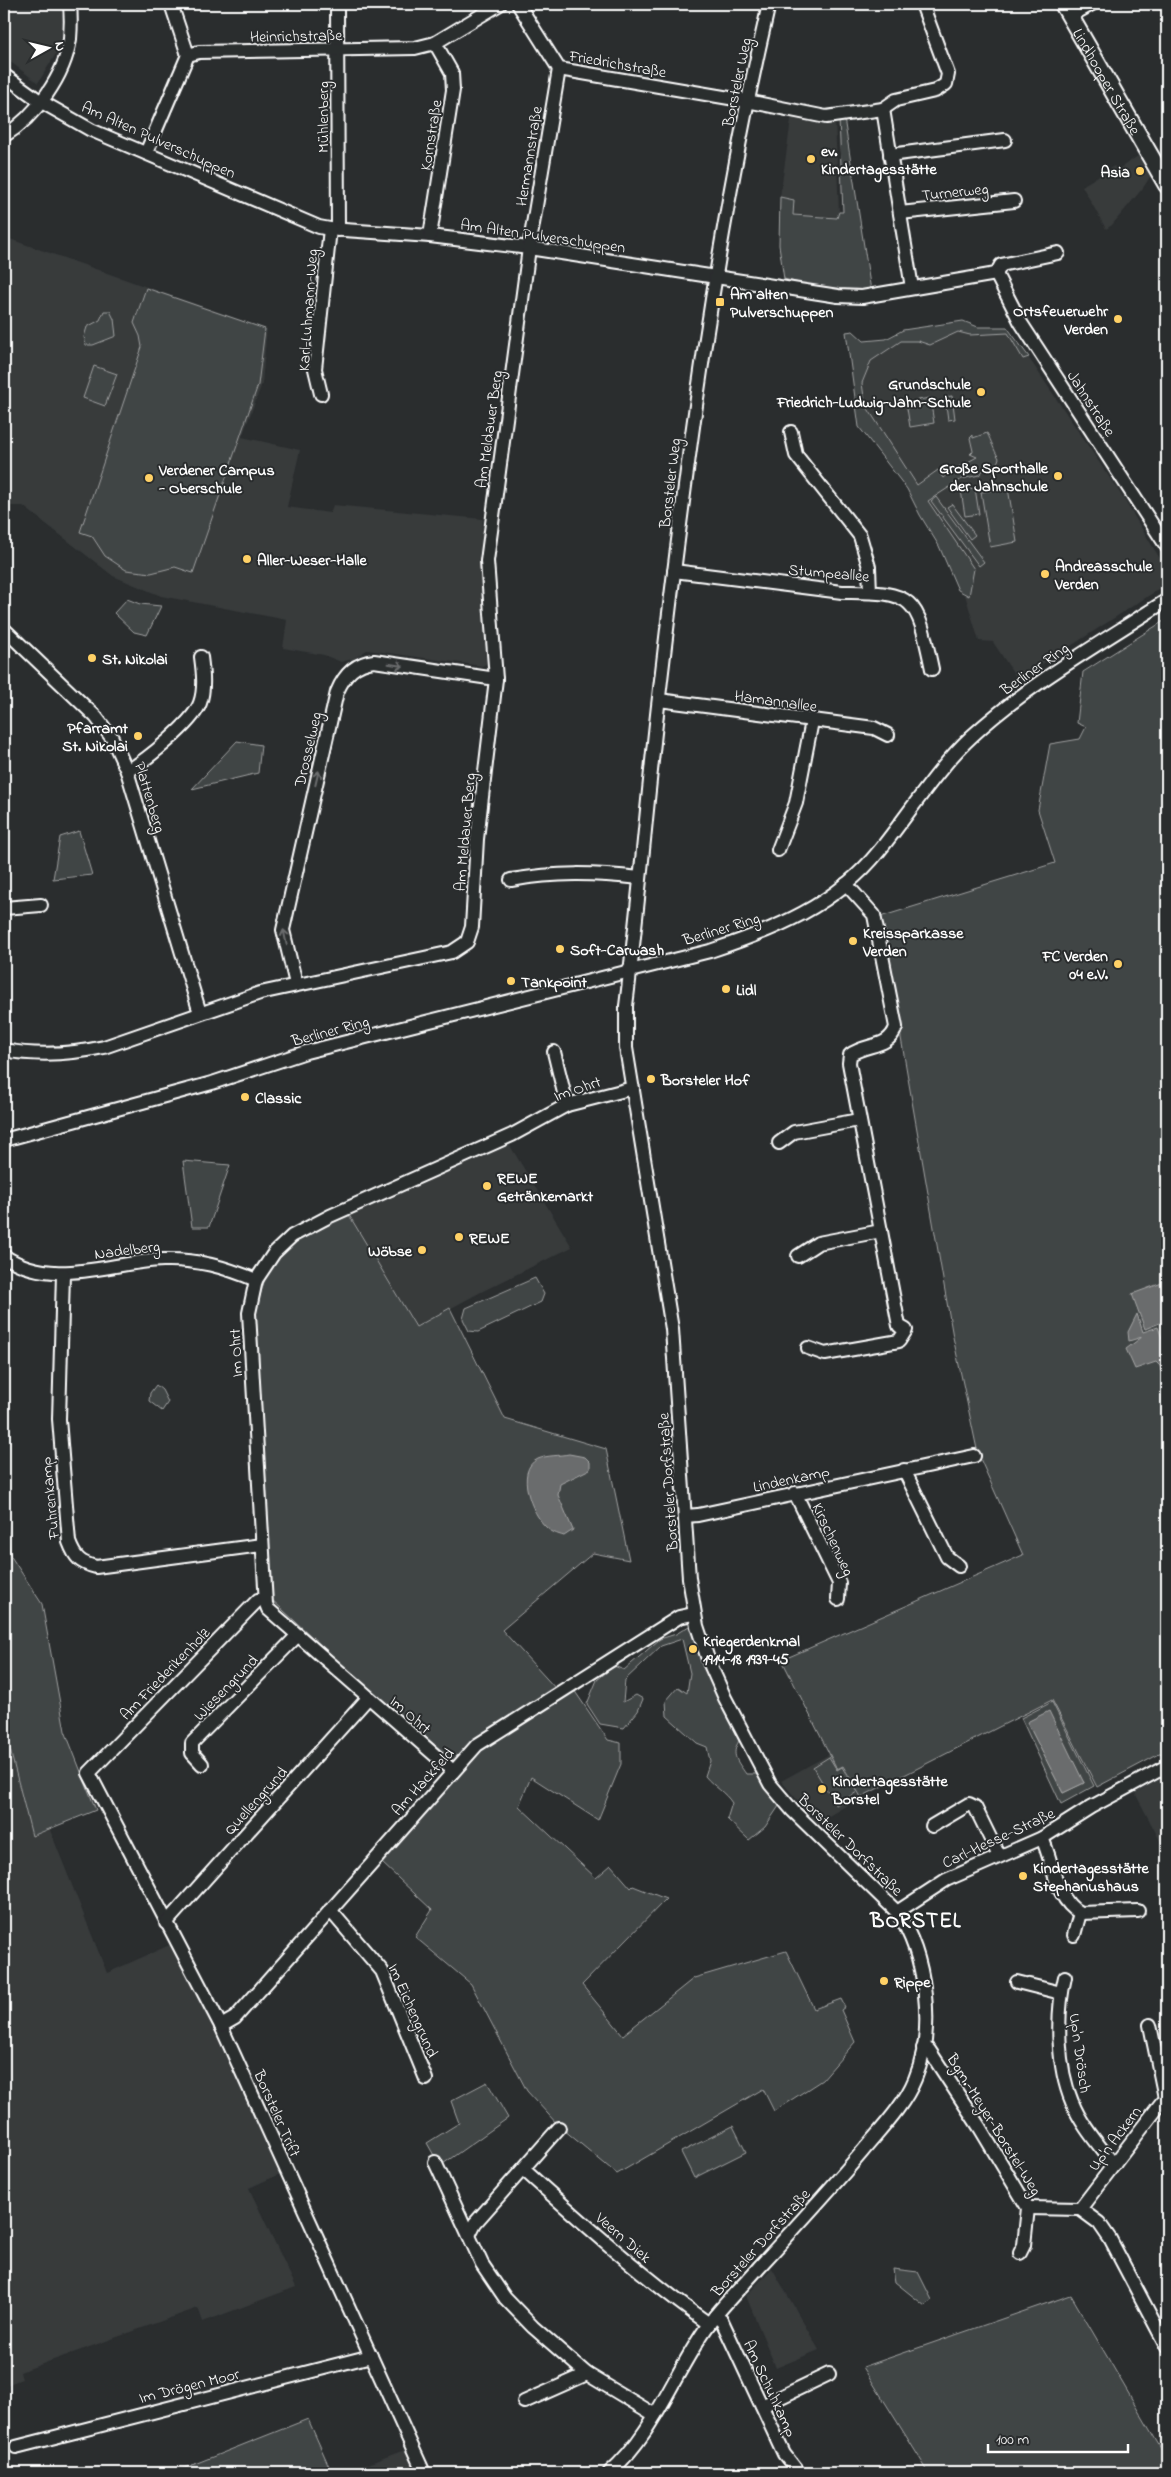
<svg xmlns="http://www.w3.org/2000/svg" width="1171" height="2477" font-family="'Indie Flower',sans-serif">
  <rect width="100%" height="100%" fill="#2a2d2e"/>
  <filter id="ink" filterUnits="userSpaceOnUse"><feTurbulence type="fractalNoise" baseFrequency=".02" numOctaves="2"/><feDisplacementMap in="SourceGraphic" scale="10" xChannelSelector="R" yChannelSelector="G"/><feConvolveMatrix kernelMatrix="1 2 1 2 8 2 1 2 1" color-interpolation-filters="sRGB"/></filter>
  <g filter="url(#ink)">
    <g fill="#373a3b">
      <polygon points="4,4 64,4 65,39 38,83 4,57"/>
      <polygon points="792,113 835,120 839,212 837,218 793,215 794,200 780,197"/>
      <polygon points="1138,156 1150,177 1143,188 1112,225 1106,229 1082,186 1114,166 1117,170"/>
      <polygon points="4,237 267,329 262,384 242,437 300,450 287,507 330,513 333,505 483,519 481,561 486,664 482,666 367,650 353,659 341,662 324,655 283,648 287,620 161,596 113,576 23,506 4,506"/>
      <polygon points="950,327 1012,333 1122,496 1167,570 1167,584 1018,680 993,642 979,641 962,585 927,517 898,478 871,426 856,384 879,346"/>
      <polygon points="509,1144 572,1247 483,1291 416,1327 349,1215"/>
      <polygon points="4,1726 32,1836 50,1830 107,1973 174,1943 280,2174 249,2188 296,2287 203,2322 198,2308 20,2372 22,2379 4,2386"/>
      <polygon points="830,1754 837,1768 843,1766 861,1797 817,1823 781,1781"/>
      <polygon points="1167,1775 1167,1854 1135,1793"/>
      <polygon points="772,2268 819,2350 776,2368 746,2296"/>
      <polygon points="407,2449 418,2473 344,2473"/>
    </g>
    <g fill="#414445" stroke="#a0a2a2" fill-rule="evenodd">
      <polygon points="844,118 871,291 830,291 784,279 779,245 780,197 794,200 793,215 837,218 839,212 843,212 839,119"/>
      <polygon points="146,288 265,329 258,385 193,573 175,567 151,573 126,570 105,556 92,536 80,532 142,347 140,336 134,323"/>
      <polygon points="104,311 110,311 114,319 116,336 93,345 86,345 84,337 87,327 100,320"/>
      <path d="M963 321 978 327H1007L1029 357 1023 359 1008 333 970 335 958 332 930 345 918 341H901L871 361 862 383 865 404 917 485 938 470 943 478 951 471 977 457 970 454 973 451 970 438 973 435V438L987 433C992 442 993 449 999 458L996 466 987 468 988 465 979 475 962 479 928 501 974 569 969 596 958 590 939 546 920 515 907 489 859 427 846 332 853 331 864 341 886 339 903 330Z"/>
      <polygon points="94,366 117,374 105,406 83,398"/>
      <polygon points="952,396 955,419 948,420 945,397"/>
      <polygon points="930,398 934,423 910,427 906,402"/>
      <polygon points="975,488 979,514 965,516 961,490"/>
      <polygon points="1008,488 1017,542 990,547 981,492"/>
      <polygon points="936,497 984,562 979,566 931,501"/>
      <polygon points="952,504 975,535 970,539 947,507"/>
      <polygon points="127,599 140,604 161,606 147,635 134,632 114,613"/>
      <polygon points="1167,619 1167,1750 1097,1787 1052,1700 861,1797 843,1766 837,1769 782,1660 1023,1555 978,1454 953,1337 880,917 1055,863 1038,810 1050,744 1080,739 1086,727 1077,723 1083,672"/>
      <polygon points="237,741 261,745 258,773 192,789"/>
      <polygon points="79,831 92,875 53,879 60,837"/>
      <polygon points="183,1161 230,1165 209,1227 192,1227"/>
      <polygon points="349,1215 416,1327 450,1308 505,1419 606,1449 629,1560 593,1553 502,1630 557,1690 471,1745 454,1761 351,1673 270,1598 255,1313 268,1268 298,1237"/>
      <polygon points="535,1278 544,1294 541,1302 478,1332 469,1331 463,1319 466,1308"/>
      <polygon points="156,1385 162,1390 168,1402 162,1411 149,1401 150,1393"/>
      <polygon points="4,1495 10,1555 42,1604 65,1731 96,1810 32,1836 4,1726"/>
      <path d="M689 1626 714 1690 739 1741C730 1755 738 1762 746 1774H758L781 1803 765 1827 749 1840 727 1819 732 1803C725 1792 714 1787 705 1776L710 1761 707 1747 697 1743 667 1716 666 1701 678 1687 687 1693 690 1673 682 1639 661 1646 625 1680 623 1702 636 1695 643 1699 638 1711 624 1728 600 1724 587 1704 597 1680 614 1666 624 1670 660 1639 676 1634Z"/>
      <polygon points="574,1690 608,1740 621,1743 621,1764 598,1820 531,1777 519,1806 596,1878 611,1865 631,1888 633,1886 666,1899 582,1985 623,2035 694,1978 786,1951 814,2009 841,1999 845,2007 841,2010 855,2042 822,2080 774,2111 763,2089 617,2174 558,2125 527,2091 471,1984 415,1937 432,1910 381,1862 479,1751"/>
      <path d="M1052 1702 1094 1786 1061 1804 1021 1718ZM1028 1722 1084 1782V1783L1063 1793Z"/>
      <polygon points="829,1757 837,1770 842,1767 857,1792 836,1805 813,1767"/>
      <polygon points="487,2082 508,2118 440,2166 427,2143 459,2123 451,2101"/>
      <polygon points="733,2126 746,2152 694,2178 681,2152"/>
      <polygon points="893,2269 918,2272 932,2300 925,2306 895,2282"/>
      <polygon points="1071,2295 1167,2459 1167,2473 929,2473 863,2367"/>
      <polygon points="308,2419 332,2473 172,2473"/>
    </g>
    <g fill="#6a6c6d" stroke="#a6a7a7">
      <polygon points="1162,1283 1167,1298 1167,1320 1145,1329 1132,1294"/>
      <polygon points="1137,1314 1143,1332 1158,1327 1162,1338 1166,1339 1167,1327 1167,1371 1166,1369 1161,1371 1160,1366 1156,1362 1135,1369 1126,1349 1142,1337 1129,1341 1128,1332"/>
      <path d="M569 1454 585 1457 590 1462V1469L560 1484 558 1495 573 1530 564 1536C557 1534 551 1532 546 1527 532 1514 514 1470 538 1459 547 1455 559 1456 569 1454Z"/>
      <polygon points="1049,1711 1084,1783 1063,1793 1027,1722"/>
    </g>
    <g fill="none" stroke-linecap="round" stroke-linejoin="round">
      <g stroke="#fff" stroke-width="16">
        <g id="minor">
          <polyline points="171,4 188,55"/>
          <polyline points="337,4 338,230"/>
          <polyline points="518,4 559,69 747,101 826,117 883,109 896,100 935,91 946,84 948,74 922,4"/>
          <polyline points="1070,16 1092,4"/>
          <polyline points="4,75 40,101 91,130 319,227 330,229 430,236 529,248 838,296 862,297 996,274 1001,265 1058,253"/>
          <polyline points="883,109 912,288"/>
          <path d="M4 136C35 117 65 76 70 39 71 27 71 15 70 4"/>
          <polyline points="146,153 188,55 199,52 415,48 435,43 500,4"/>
          <polyline points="890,155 1005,140"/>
          <polyline points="900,213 1014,201"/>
          <polyline points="430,236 453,90 452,73 435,43"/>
          <polyline points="996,274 1021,323 1167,547"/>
          <polyline points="321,394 315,369 330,229"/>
          <polyline points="791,432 796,455 860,536 869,567 870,592"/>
          <path d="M674 571 842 592C917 591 917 599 932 669"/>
          <polyline points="4,629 96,717 112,738 127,771 200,1013"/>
          <polyline points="659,700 874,728 888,735"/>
          <path d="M127 771C145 761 193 723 200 703 205 689 203 672 201 657"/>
          <polyline points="778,850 796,803 812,721"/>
          <path d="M511 880C557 872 594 873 640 878"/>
          <polyline points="4,908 41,905"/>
          <path d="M296 984 283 930 337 692C344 675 355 663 374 661L496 679"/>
          <path d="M4 1050C36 1056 72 1054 104 1047L260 993 452 952 467 942 472 927 477 839 496 679 487 561 529 248 559 69"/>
          <polyline points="554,1052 567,1105"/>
          <path d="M4 1140 212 1083 306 1052 710 951C774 930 836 905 879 851 909 814 938 767 972 736 1031 682 1101 643 1167 600"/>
          <polyline points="779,1143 794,1132 859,1120"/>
          <path d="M4 1256C54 1289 109 1262 163 1260 197 1259 225 1267 256 1280"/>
          <polyline points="798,1256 818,1243 881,1231"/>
          <path d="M63 1274 59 1419 69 1542C75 1558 80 1563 96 1567L262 1545"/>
          <path d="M808 1348 825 1354 899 1341 906 1330 899 1326 849 1063 850 1055C866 1043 889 1049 896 1027L874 915 846 884"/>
          <polyline points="904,1470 947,1557 959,1566"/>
          <polyline points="795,1493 839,1583 838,1599"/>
          <polyline points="685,1516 698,1515 974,1456"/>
          <polyline points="264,1599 258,1600 89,1773 221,2026 424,2473"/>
          <polyline points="202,1764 192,1753 192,1743 298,1635"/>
          <polyline points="453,1771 268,1609 266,1604 249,1313 256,1280 274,1253 292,1236 330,1216 512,1135 567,1105 633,1088"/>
          <polyline points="932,1826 969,1804 975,1807 999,1856"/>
          <path d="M1042 1838C1053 1861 1055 1900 1080 1913L1138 1911"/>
          <polyline points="330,1910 382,1971 426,2079"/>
          <polyline points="897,1912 946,1880 1042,1838 1091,1807 1167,1766"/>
          <polyline points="166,1923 368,1698"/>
          <polyline points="1074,1935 1080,1913"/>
          <path d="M1065 1977C1056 2014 1057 2067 1072 2102 1081 2125 1099 2145 1114 2165"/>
          <polyline points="1017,1982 1061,1993"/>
          <polyline points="221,2026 235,2018 477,1745 679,1617 693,1614"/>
          <polyline points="923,2048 929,2050 980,2128 1028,2208 1024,2245 1020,2253"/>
          <polyline points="435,2162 482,2264 505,2298 533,2327 587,2374 655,2415"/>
          <path d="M523 2169C583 2223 643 2277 709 2324"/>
          <polyline points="1028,2208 1080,2209 1099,2223 1110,2239 1167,2347"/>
          <polyline points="1080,2209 1165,2098 1150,2025"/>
          <polyline points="469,2235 475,2223 559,2128"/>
          <polyline points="715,2316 722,2321 784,2454 799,2473"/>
          <polyline points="524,2402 587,2374"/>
          <polyline points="762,2406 829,2374"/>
          <polyline points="16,2447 371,2356"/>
          <path d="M609 2473C655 2433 674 2372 709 2324 724 2303 743 2286 759 2267 794 2229 829 2191 862 2152 881 2129 904 2106 915 2079 936 2029 926 1955 897 1912L793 1811 770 1784 725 1698 709 1662 697 1626 689 1578 672 1329 626 1048V1006C639 903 647 800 659 697 686 465 716 232 769 4"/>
        </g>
      </g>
      <g stroke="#fff" stroke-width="20">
        <g id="major">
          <path id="s1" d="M1063 4 1167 185"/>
        </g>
      </g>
      <use href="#minor" stroke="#2a2d2e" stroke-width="12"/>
      <use href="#major" stroke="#2a2d2e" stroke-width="16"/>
    </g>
    <defs><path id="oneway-shaft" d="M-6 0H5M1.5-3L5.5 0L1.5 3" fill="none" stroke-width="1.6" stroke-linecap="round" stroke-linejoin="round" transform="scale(1.25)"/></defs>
    <g stroke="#6a6c6d">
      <use href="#oneway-shaft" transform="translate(396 665) rotate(9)"/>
      <use href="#oneway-shaft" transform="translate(317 778) rotate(-77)"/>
      <use href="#oneway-shaft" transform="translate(285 937) rotate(-102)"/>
    </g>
  </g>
  <g fill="#ffd166" stroke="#2a2d2e" stroke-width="2">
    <circle cx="811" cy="159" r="5"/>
    <circle cx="1140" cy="171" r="5"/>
    <rect x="715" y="297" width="10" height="10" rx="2.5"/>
    <circle cx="1118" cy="319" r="5"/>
    <circle cx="981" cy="392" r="5"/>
    <circle cx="1058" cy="476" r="5"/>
    <circle cx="149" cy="478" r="5"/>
    <circle cx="247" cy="559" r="5"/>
    <circle cx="1045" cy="574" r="5"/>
    <circle cx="92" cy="658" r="5"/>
    <circle cx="138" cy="736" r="5"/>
    <circle cx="853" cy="941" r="5"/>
    <circle cx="560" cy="949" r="5"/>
    <circle cx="1118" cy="964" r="5"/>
    <circle cx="511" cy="981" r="5"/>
    <circle cx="726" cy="989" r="5"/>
    <circle cx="651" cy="1079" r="5"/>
    <circle cx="245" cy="1097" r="5"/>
    <circle cx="487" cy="1186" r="5"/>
    <circle cx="459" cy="1237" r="5"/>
    <circle cx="422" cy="1250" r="5"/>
    <circle cx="693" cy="1649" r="5"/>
    <circle cx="822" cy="1789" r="5"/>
    <circle cx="1023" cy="1876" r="5"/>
    <circle cx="884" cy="1981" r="5"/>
  </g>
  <g text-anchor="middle" stroke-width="4" stroke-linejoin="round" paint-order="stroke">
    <g font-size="16" fill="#fff" stroke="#2a2d2e">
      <text transform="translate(296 35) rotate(-1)" y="6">Heinrichstraße</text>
      <text transform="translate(618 63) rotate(10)" y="6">Friedrichstraße</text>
      <text dy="6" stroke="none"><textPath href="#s1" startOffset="89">Lindhooper Straße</textPath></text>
      <text transform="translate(736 82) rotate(-78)" y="6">Borsteler Weg</text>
      <text transform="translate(322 117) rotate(-90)" y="6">Mühlenberg</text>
      <text transform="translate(430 135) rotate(-81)" y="6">Kornstraße</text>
      <text transform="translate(159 139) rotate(24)" y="6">Am Alten Pulverschuppen</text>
      <text transform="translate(528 156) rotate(-81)" y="6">Hermannstraße</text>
      <text transform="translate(955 191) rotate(-6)" y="6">Turnerweg</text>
      <text transform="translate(543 235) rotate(8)" y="6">Am Alten Pulverschuppen</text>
      <text transform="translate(307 310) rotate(-86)" y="6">Karl-Luhmann-Weg</text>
      <text transform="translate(1092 403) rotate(57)" y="6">Jahnstraße</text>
      <text transform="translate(488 429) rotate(-82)" y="6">Am Meldauer Berg</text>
      <text transform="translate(669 483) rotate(-83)" y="6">Borsteler Weg</text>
      <text transform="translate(829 572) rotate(5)" y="6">Stumpeallee</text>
      <text transform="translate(1034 668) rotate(-35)" y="6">Berliner Ring</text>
      <text transform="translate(776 700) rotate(8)" y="6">Hamannallee</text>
      <text transform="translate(307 749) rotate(-77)" y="6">Drosselweg</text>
      <text transform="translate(151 797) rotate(73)" y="6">Plattenberg</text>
      <text transform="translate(464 832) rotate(-85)" y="6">Am Meldauer Berg</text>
      <text transform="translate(721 928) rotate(-17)" y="6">Berliner Ring</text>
      <text transform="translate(330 1030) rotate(-15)" y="6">Berliner Ring</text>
      <text transform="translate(577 1088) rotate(-19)" y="6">Im Ohrt</text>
      <text transform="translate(127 1249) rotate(-7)" y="6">Nadelberg</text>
      <text transform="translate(235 1353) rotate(-93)" y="6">Im Ohrt</text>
      <text transform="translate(791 1478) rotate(-12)" y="6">Lindenkamp</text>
      <text transform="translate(667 1482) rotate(-94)" y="6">Borsteler Dorfstraße</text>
      <text transform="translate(49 1498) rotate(-96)" y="6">Fuhrenkamp</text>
      <text transform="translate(834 1539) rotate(65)" y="6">Kirschenweg</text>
      <text transform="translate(164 1673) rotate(-46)" y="6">Am Friederikenholz</text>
      <text transform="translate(225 1687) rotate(-46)" y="6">Wiesengrund</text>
      <text transform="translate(411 1714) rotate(41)" y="6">Im Ohrt</text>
      <text transform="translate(422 1781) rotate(-48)" y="6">Am Hackfeld</text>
      <text transform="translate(255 1800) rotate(-48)" y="6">Quellengrund</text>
      <text transform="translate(998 1837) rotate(-25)" y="6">Carl-Hesse-Straße</text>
      <text transform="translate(851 1844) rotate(44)" y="6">Borsteler Dorfstraße</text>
      <text transform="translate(414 2010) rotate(66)" y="6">Im Eichengrund</text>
      <text transform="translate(1081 2053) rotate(82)" y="6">Up'n Drösch</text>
      <text transform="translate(278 2113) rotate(66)" y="6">Borsteler Trift</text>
      <text transform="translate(995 2124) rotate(58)" y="6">Bgm.-Meyer-Borstel-Weg</text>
      <text transform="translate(1114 2138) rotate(-53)" y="6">Up'n Ackern</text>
      <text transform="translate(624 2237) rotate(41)" y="6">Veern Diek</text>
      <text transform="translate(760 2242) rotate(-48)" y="6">Borsteler Dorfstraße</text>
      <text transform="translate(189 2385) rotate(-14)" y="6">Im Drögen Moor</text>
      <text transform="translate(771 2388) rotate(65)" y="6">Am Schuhkamp</text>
    </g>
    <g font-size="16" font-weight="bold" fill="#fff" stroke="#2a2d2e" text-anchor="start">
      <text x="821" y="156">ev.<tspan x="821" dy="18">Kindertagesstätte</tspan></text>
      <text x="1130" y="177" text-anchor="end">Asia</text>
      <text x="730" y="299">Am alten<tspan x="730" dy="18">Pulverschuppen</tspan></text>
      <text x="1108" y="316" text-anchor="end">Ortsfeuerwehr<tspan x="1108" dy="18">Verden</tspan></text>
      <text x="971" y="389" text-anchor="end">Grundschule<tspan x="971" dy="18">Friedrich-Ludwig-Jahn-Schule</tspan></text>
      <text x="1048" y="473" text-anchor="end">Große Sporthalle<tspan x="1048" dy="18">der Jahnschule</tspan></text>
      <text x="159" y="475">Verdener Campus<tspan x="159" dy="18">- Oberschule</tspan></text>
      <text x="257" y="565">Aller-Weser-Halle</text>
      <text x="1055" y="571">Andreasschule<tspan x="1055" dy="18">Verden</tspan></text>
      <text x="102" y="664">St. Nikolai</text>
      <text x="128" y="733" text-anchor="end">Pfarramt<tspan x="128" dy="18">St. Nikolai</tspan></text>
      <text x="863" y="938">Kreissparkasse<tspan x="863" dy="18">Verden</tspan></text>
      <text x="570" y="955">Soft-Carwash</text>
      <text x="1108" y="961" text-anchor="end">FC Verden<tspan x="1108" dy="18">04 e.V.</tspan></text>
      <text x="521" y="987">Tankpoint</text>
      <text x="736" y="995">Lidl</text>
      <text x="661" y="1085">Borsteler Hof</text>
      <text x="255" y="1103">Classic</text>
      <text x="497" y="1183">REWE<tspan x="497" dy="18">Getränkemarkt</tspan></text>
      <text x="469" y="1243">REWE</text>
      <text x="412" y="1256" text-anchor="end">Wöbse</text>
      <text x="703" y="1646">Kriegerdenkmal<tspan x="703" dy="18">1914-18 1939-45</tspan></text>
      <text x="832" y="1786">Kindertagesstätte<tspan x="832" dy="18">Borstel</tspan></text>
      <text x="1033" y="1873">Kindertagesstätte<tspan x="1033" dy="18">Stephanushaus</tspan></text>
      <text x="894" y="1987">Rippe</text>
    </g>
    <g font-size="21" font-weight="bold" letter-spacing="1" fill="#fff" stroke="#2a2d2e">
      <text x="916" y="1927">BORSTEL</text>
    </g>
  </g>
  <rect width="1171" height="2477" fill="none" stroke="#2a2d2e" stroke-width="20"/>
  <rect x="10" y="10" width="1151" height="2457" fill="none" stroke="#fff" stroke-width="2" filter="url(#ink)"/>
  <g transform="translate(48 48) rotate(82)" stroke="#2a2d2e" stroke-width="4" paint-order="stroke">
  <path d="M0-4L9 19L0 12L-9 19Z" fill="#ffffff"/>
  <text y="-8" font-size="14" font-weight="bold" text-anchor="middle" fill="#ffffff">N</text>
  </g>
  <path d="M988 2444v8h140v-8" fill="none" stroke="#ffffff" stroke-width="2.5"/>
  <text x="996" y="2444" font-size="15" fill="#ffffff" stroke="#2a2d2e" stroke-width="4" paint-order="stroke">100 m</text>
</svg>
